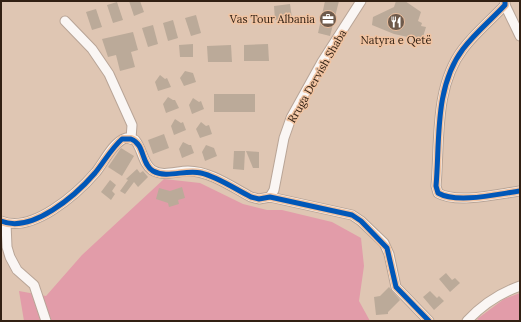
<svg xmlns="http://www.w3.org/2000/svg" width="521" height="322" font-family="Lora,serif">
  <rect width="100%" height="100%" fill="#dfc6b3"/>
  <g fill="#e29ca9">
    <polygon points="164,179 200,183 243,204 267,210 282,210 332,222 361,238 364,266 359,301 370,321 24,321 19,291 46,296 82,255"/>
    <polygon points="520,293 520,321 480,321 477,319 504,299"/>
  </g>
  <g fill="#ba9">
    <polygon points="129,1 140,1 144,12 134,16"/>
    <polygon points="325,1 339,1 330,36 318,33"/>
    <polygon points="396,1 405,1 421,12 418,21 422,23 421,26 426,27 422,40 394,34 372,25 373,17 394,7"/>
    <polygon points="117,2 123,20 113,23 107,5"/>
    <polygon points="290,4 292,18 275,20 274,6"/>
    <polygon points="96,9 102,27 92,30 86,12"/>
    <polygon points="196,15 201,33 191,36 185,18"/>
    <polygon points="173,20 178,38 168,41 163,23"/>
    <polygon points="153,25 158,44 148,47 142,28"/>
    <polygon points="133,32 138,50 131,52 135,67 120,71 116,55 108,57 102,39"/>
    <polygon points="193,44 193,57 180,57 179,45"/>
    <polygon points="268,44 269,61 244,61 244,45"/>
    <polygon points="231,45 232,62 208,62 207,46"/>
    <polygon points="185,71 193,73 196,82 184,86 180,78"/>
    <polygon points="160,75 165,79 167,78 171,87 158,91 155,82"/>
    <rect x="214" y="94" width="41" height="18"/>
    <polygon points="168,97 173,100 175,100 179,108 166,113 163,104"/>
    <polygon points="193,98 199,102 201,101 204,109 192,114 189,105"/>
    <polygon points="175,119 181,123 183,122 186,130 174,135 171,126"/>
    <polygon points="201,122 206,126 209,125 212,134 200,138 196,129"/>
    <polygon points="164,134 169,148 153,154 148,140"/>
    <polygon points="183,142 189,145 191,145 194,153 182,158 179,149"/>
    <polygon points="206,145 214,148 217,156 205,161 202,152"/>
    <polygon points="121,148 134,156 122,176 108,167"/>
    <polygon points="234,151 245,151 244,170 233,169"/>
    <polygon points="246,151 259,152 259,168 253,168"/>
    <polygon points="137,169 140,173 143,171 148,177 138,187 134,182 125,194 120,191 128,180 126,179"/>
    <polygon points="110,180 116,185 112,191 115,194 111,200 101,192"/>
    <polygon points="182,187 185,198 178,200 179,204 169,207 168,203 156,199 159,188 170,191"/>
    <polygon points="446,273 452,280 455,278 460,283 450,292 439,279"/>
    <polygon points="389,287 400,300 388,312 388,314 376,315 374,297 380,296"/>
    <polygon points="430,291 437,298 439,296 444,301 434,310 423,297"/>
  </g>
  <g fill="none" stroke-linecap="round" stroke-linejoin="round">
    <g stroke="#b9a597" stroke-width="11">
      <g id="minor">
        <path d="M505 1V5C491 20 475 33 463 49 434 87 440 142 436 186L438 193C457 204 498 194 520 191"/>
        <polyline points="505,5 520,36"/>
        <polyline points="65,21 92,49 109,74 132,125 131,139"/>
        <polyline points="270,197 352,215 361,221 384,243 389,254 396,287 429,321"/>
        <polyline points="270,197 274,190 284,138 291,118 322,62 361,1"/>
        <path d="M1 221C32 234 77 194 96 172 104 162 113 142 126 138L135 140C142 148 143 164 152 170 163 177 176 171 188 171 210 171 232 187 251 197L259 199 270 197"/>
        <polyline points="6,223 7,247 10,257 17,270 34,285 46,321"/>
        <path d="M467 321C482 305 500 293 520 286"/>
      </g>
    </g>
    <use href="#minor" stroke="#faf6f4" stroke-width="9"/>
    <g stroke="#f1c3a1" stroke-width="8">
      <g id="cycleway">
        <path d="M505 1V5C491 20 475 33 463 49 434 87 440 142 436 186L438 193C457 204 498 194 520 191"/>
        <path d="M1 221C32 234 76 195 95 173 104 162 111 149 122 139H131C145 144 141 164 153 171 167 179 186 169 201 173 218 177 235 189 251 197L259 199 270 197 352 215 361 221 387 248 396 287 429 321"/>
      </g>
    </g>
    <use href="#cycleway" stroke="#0057b8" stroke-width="5"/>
  </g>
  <defs>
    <g id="office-disc" transform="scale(0.9)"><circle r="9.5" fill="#6e5a4b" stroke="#f1c3a1"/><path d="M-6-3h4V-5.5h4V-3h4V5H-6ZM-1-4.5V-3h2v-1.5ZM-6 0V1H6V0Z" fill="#fff"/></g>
    <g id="restaurant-disc" transform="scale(0.9)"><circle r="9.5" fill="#6e5a4b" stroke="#f1c3a1"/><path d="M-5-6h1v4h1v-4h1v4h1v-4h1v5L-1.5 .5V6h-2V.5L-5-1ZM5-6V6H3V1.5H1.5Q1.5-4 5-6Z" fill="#fff"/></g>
  </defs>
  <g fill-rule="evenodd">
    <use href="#office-disc" x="328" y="19"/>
    <use href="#restaurant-disc" x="396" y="22"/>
  </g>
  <g text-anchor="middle" stroke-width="3" stroke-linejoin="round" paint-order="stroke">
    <g font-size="11" fill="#312013" stroke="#f1c3a1" text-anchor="end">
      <text x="315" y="23">Vas Tour Albania</text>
      <text x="396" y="44" text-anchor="middle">Natyra e Qetë</text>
    </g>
    <g font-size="11" fill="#312013" stroke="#f1c3a1">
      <text transform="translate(317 76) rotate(-60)" y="4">Rruga Dervish Shaba</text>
    </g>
  </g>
  <rect width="521" height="322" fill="none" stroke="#312013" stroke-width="4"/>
</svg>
